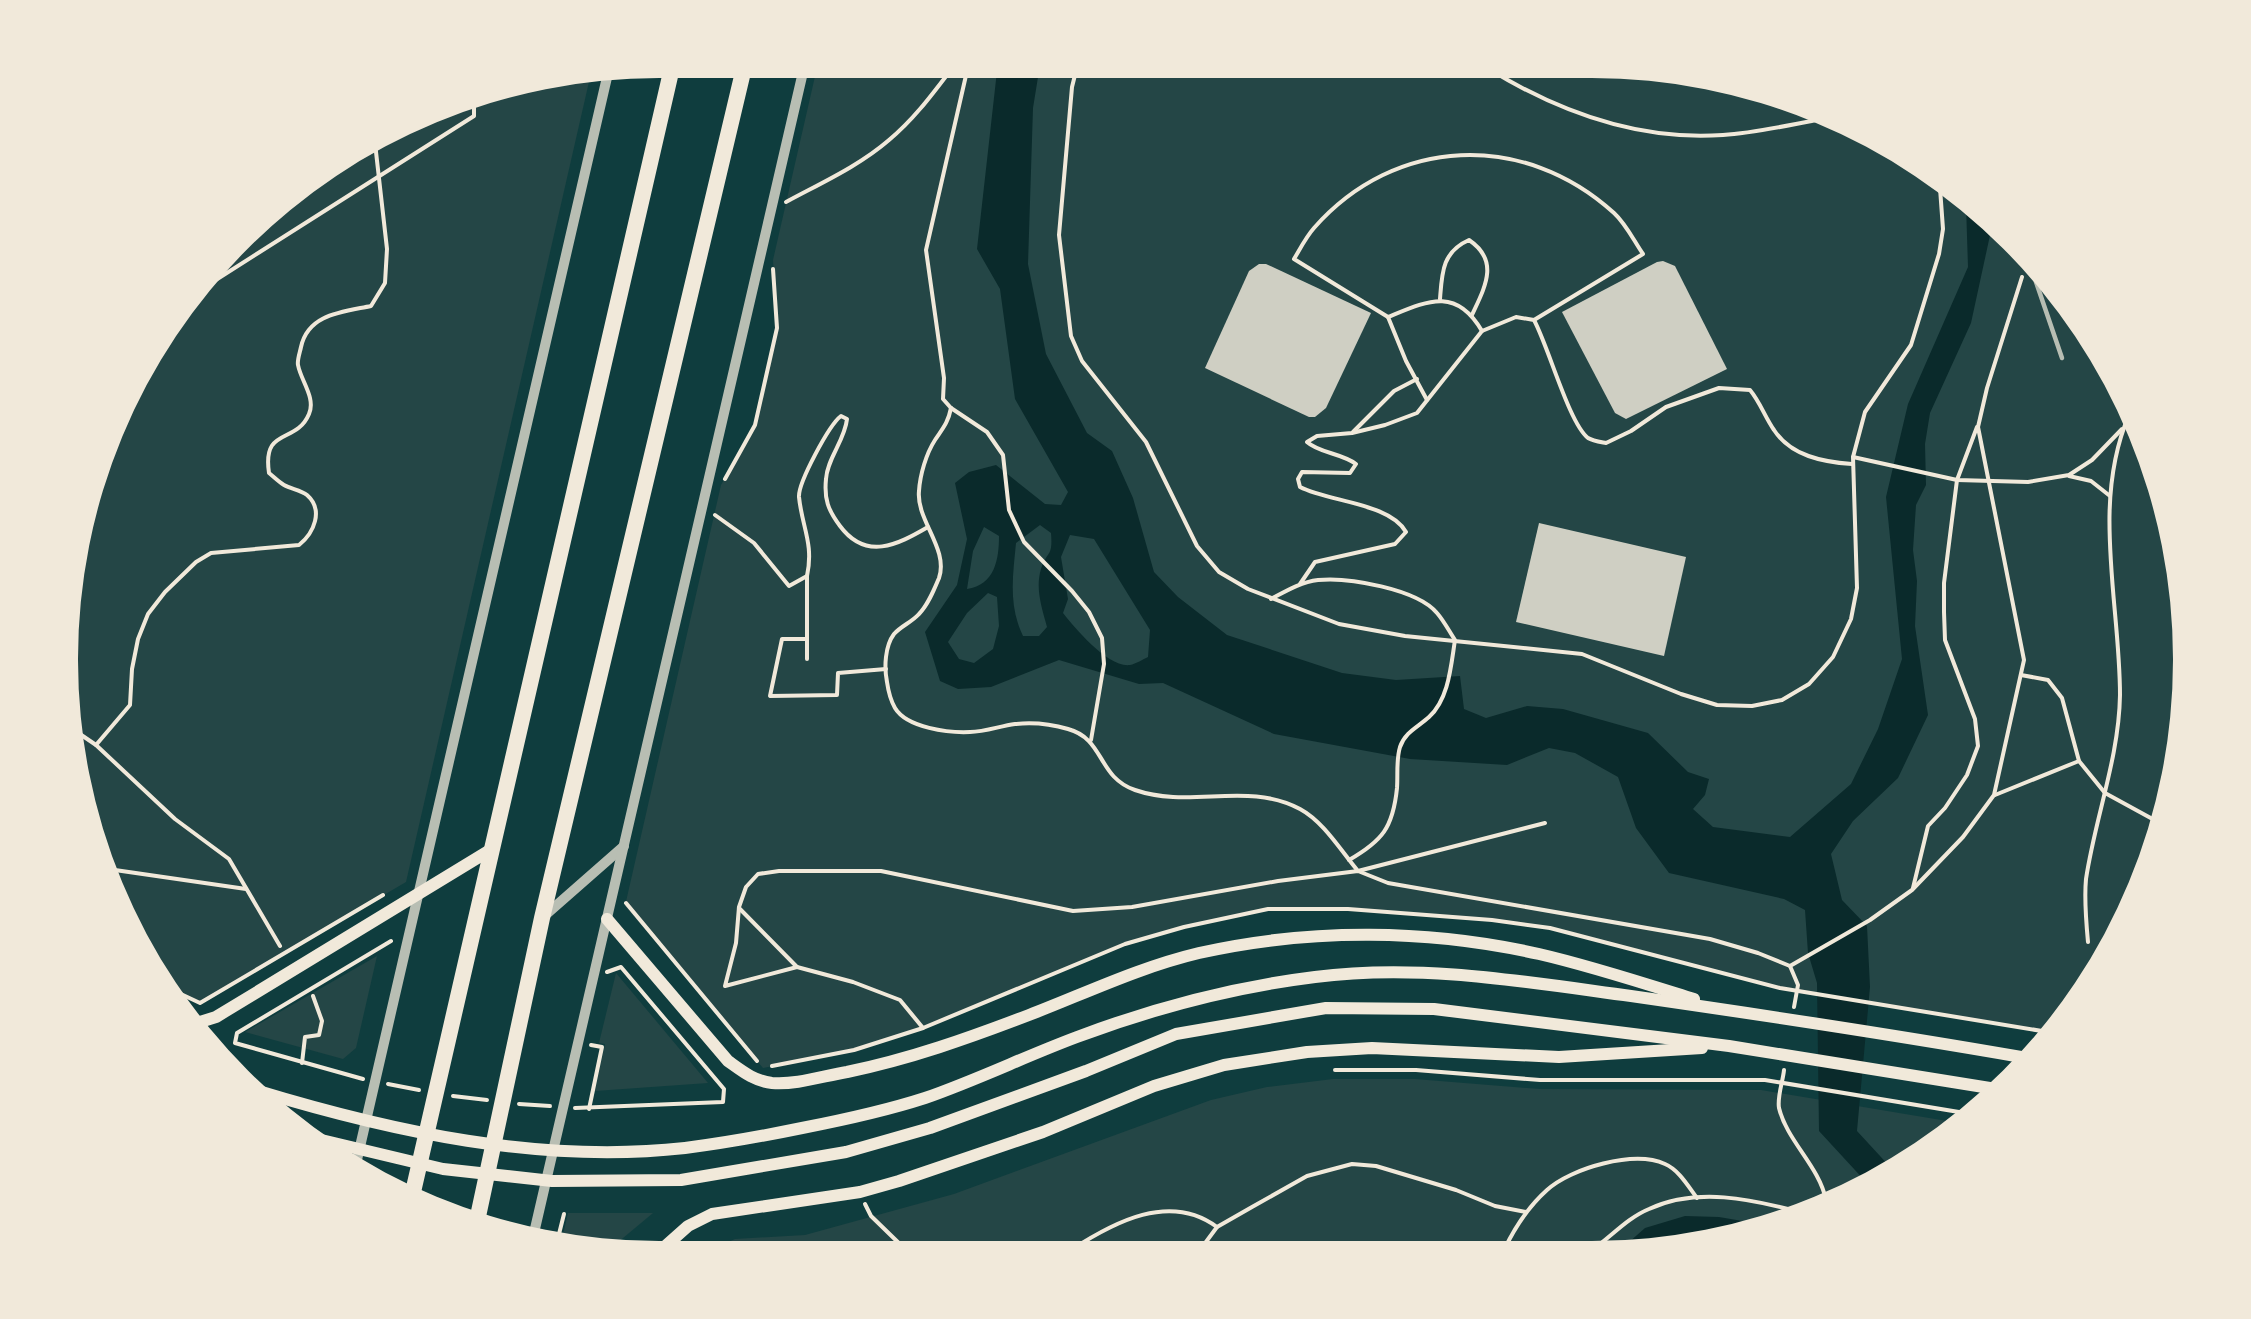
<svg xmlns="http://www.w3.org/2000/svg" width="2251" height="1319" font-family="Barlow,sans-serif">
  <rect width="100%" height="100%" fill="#0f3d3e"/>
  <g fill="#244646">
    <polygon points="1631,69 1781,99 1920,167 2010,241 2084,330 2138,433 2172,544 2183,659 2172,775 2139,886 2084,988 2048,1032 1780,988 1550,928 1492,920 1348,909 1268,909 1184,927 1125,944 923,1028 854,1050 763,1068 625,906 721,485 755,425 777,329 773,260 816,72"/>
    <polygon points="582,73 591,73 406,882 200,1003 168,988 147,955 99,850 79,775 68,660 88,506 128,398 176,320 241,241 299,190 397,129 470,99"/>
    <polygon points="377,956 356,1048 343,1059 245,1032"/>
    <polygon points="616,973 708,1083 595,1091 605,1044 599,1043"/>
    <polygon points="1333,1079 1415,1079 1540,1089 1761,1090 1953,1122 1888,1172 1781,1220 1631,1250 711,1250 735,1239 805,1235 954,1194 1211,1100 1267,1087"/>
    <polygon points="568,1213 653,1213 611,1248 562,1239"/>
  </g>
  <g fill="#0a2a2b" fill-rule="evenodd">
    <path d="M997 71H1039L1033 108 1028 264 1046 354 1087 433 1112 451 1133 498 1154 572 1178 597 1227 635 1342 673 1396 680 1460 676 1464 709 1486 718 1527 706 1563 709 1648 733 1688 772 1709 779 1705 795 1693 809 1713 827 1790 837 1851 784 1878 729 1902 659 1886 497 1908 404 1968 267 1966 205 1992 226 1971 323 1930 413 1925 444 1926 485 1916 505 1913 550 1917 581 1915 626 1928 715 1898 778 1853 821 1831 854 1842 900 1867 926 1870 987 1857 1131 1892 1169 1866 1182 1819 1131 1817 983 1808 953 1805 910 1784 899 1669 873 1636 828 1618 777 1575 753 1549 748 1507 765 1410 759 1274 734 1163 683 1139 684 1059 660 991 687 958 689 940 681 925 632 957 585 967 539 955 483 969 472 996 465 1045 504 1061 505 1068 492 1015 399 1000 289 977 249ZM1040 525 1051 533C1053 558 1047 550 1041 569 1035 589 1042 608 1047 627L1039 636H1023C1008 605 1013 575 1016 543ZM984 527 999 536C999 559 995 585 967 589L973 551ZM1070 535 1094 539 1150 630 1148 657C1143 659 1136 664 1130 665 1108 668 1075 628 1063 613L1068 599 1061 557ZM988 593 997 597 999 626 993 649 974 663 959 659 948 642 967 613Z"/>
    <polygon points="1685,1216 1719,1217 1760,1224 1620,1250 1645,1228"/>
  </g>
  <g fill="#cfcfc3">
    <polygon points="1663,261 1675,266 1727,369 1626,419 1615,413 1562,312 1657,262"/>
    <polygon points="1259,264 1266,264 1371,313 1326,408 1315,417 1309,417 1205,368 1249,271"/>
    <polygon points="1539,523 1686,557 1664,656 1516,622"/>
  </g>
  <g fill="none" stroke-linecap="round" stroke-linejoin="round">
    <g stroke="#f1e9da" stroke-width="4">
      <path d="M1489 69C1559 112 1639 141 1723 135 1756 133 1789 125 1822 119"/>
      <polyline points="967,71 926,250 944,378 943,399 951,408 987,432 1003,455 1009,510 1024,542 1072,591 1089,612 1102,638 1104,664 1091,740"/>
      <polyline points="1076,71 1072,87 1059,235 1071,336 1082,361 1146,442 1197,546 1219,572 1248,589 1339,624 1405,636 1582,654 1681,694 1717,705 1752,706 1782,700 1809,684 1833,657 1851,619 1857,588 1853,457 1865,412 1911,345 1939,254 1943,229 1940,188 1927,173"/>
      <path d="M786 202C821 183 859 166 889 140 913 120 931 96 950 71"/>
      <polyline points="200,290 474,116 474,98"/>
      <path d="M1440 299C1442 273 1442 252 1469 240 1500 261 1485 287 1472 315"/>
      <polyline points="1388,317 1406,361 1427,400"/>
      <path d="M1482 331C1456 286 1427 301 1388 317L1294 259C1300 249 1306 237 1314 228 1395 136 1524 131 1614 213 1626 224 1634 241 1643 254L1534 320"/>
      <path d="M951 408C948 423 943 428 935 440 926 454 920 475 919 491 916 520 949 549 939 578 934 590 928 605 919 614 912 622 901 626 894 634 885 646 884 667 887 682 888 689 891 701 895 708 907 728 949 733 970 732 985 732 1000 726 1015 724 1033 722 1051 724 1068 729 1105 739 1097 777 1135 790 1190 809 1248 781 1300 809 1324 822 1341 851 1358 871L1545 823"/>
      <polyline points="1353,432 1394,391 1417,379"/>
      <polyline points="1853,457 1957,480 2028,482 2069,475 2092,460 2122,429"/>
      <polyline points="2069,476 2091,481 2110,496"/>
      <polyline points="725,479 755,425 777,328 773,269"/>
      <path d="M715 515 754 543 789 586 807 576C814 544 802 527 799 497 798 483 829 425 841 416L847 419C845 440 827 459 826 479 824 499 828 510 840 526 866 561 897 545 928 527"/>
      <path d="M1300 584 1315 562 1395 544 1406 532C1390 503 1329 502 1300 487L1298 479 1302 472 1350 473 1356 464C1341 453 1319 453 1307 442L1317 436 1352 433 1385 425 1417 413 1482 331 1516 317 1534 320C1549 348 1569 423 1588 438 1593 441 1601 442 1606 443L1631 431 1666 407 1719 388 1750 390C1760 402 1765 417 1774 430 1791 456 1823 462 1852 464"/>
      <path d="M1271 599C1286 591 1301 582 1318 580 1348 577 1417 589 1437 613 1444 621 1449 631 1455 640 1451 665 1449 699 1429 717 1418 727 1405 732 1400 747 1396 760 1398 774 1397 788 1393 828 1382 841 1349 860"/>
      <polyline points="807,639 782,639 770,696 837,695 838,673 886,669"/>
      <polyline points="807,659 807,576"/>
      <polyline points="2021,675 2048,680 2062,698 2079,761 2105,793 2158,822"/>
      <polyline points="74,730 96,745 175,819 229,859 280,946"/>
      <path d="M96 745 130 705 132 669 138 639 148 614 165 592 196 562 211 553 299 545C314 533 324 510 307 495 301 490 291 489 284 485 279 482 274 477 269 473 262 426 296 445 309 414 316 398 301 381 298 365 297 360 300 352 301 347 308 314 342 312 371 306L385 283 387 249 375 143"/>
      <polyline points="1995,795 2079,761"/>
      <polyline points="108,869 246,889"/>
      <polyline points="1913,888 1928,826 1945,808 1967,775 1978,746 1975,719 1945,640 1944,612 1944,583 1957,480 1977,427"/>
      <polyline points="626,903 757,1061"/>
      <polyline points="739,908 797,967"/>
      <path d="M2088 942C2086 921 2084 900 2086 879 2095 818 2119 758 2120 695 2120 603 2091 503 2129 415"/>
      <polyline points="168,988 200,1003 383,895"/>
      <polyline points="1794,1007 1798,985 1790,966 1870,920 1912,890 1963,837 1994,795 2024,660 1978,427 1987,388 2022,277"/>
      <polyline points="923,1028 900,1000 853,982 797,967 725,986 736,943 739,907 746,887 758,874 779,871 881,871 1073,911 1132,907 1278,881 1358,871 1388,883 1710,939 1758,953 1790,966"/>
      <polyline points="302,1063 305,1037 319,1035 322,1021 313,996"/>
      <polyline points="772,1066 854,1050 923,1028 1125,944 1184,927 1268,909 1348,909 1492,920 1550,928 1780,988 2048,1032"/>
      <polyline points="1335,1070 1416,1070 1540,1080 1765,1080 1965,1113"/>
      <path d="M1784 1070C1783 1081 1777 1097 1779 1108 1787 1141 1819 1166 1826 1200"/>
      <polyline points="363,1079 235,1043 237,1033 391,941"/>
      <polyline points="388,1084 419,1090"/>
      <polyline points="453,1096 487,1100"/>
      <polyline points="519,1104 550,1106"/>
      <polyline points="575,1108 723,1102 724,1089 621,967 607,972"/>
      <polyline points="589,1109 602,1047 591,1045"/>
      <polyline points="865,1204 871,1216 906,1250"/>
      <polyline points="558,1238 564,1214"/>
      <path d="M1071 1250C1114 1222 1170 1192 1217 1227"/>
      <polyline points="1200,1250 1217,1227 1252,1207 1307,1176 1352,1164 1376,1166 1456,1190 1495,1206 1526,1212"/>
      <path d="M1504 1250C1515 1227 1528 1207 1547 1190 1571 1168 1634 1150 1665 1164 1679 1170 1688 1186 1697 1198"/>
      <path d="M1592 1250C1611 1237 1627 1218 1649 1209 1697 1187 1751 1199 1800 1212"/>
    </g>
    <polyline stroke="#b8beb3" stroke-width="4.5" points="2035,271 2035,279 2062,358"/>
    <g stroke="#b8beb3" stroke-width="10">
      <polyline points="542,918 624,846"/>
      <polyline points="356,1164 608,73"/>
      <polyline points="534,1233 803,72"/>
    </g>
    <g stroke="#f1e9da" stroke-width="12">
      <path d="M607 919 728 1061C742 1071 754 1081 772 1083 796 1085 823 1076 847 1072 910 1059 969 1038 1029 1015 1086 993 1140 967 1199 953 1311 928 1428 929 1539 954 1591 966 1643 983 1694 999"/>
      <polyline points="190,1021 200,1022 216,1017 492,849"/>
      <path d="M255 1090C393 1132 540 1164 685 1148 724 1143 763 1136 802 1128 843 1120 885 1111 925 1098 977 1080 1026 1056 1077 1037 1154 1008 1234 987 1315 977 1420 963 1527 982 1631 996 1763 1015 1895 1035 2027 1058"/>
      <polyline points="313,1138 443,1169 552,1181 681,1180 846,1152 930,1128 1086,1071 1176,1034 1326,1008 1434,1009 1729,1046 1996,1089"/>
      <polyline points="661,1250 688,1226 712,1214 860,1192 899,1181 1043,1132 1154,1086 1224,1065 1307,1052 1372,1048 1559,1057 1702,1048"/>
    </g>
    <g stroke="#f1e9da" stroke-width="16">
      <polyline points="413,1192 671,72"/>
      <polyline points="477,1221 542,918 743,72"/>
    </g>
  </g>
  <path d="M0 0H2251V1319H0ZM659 78H1592A581 581 0 0 1 2173 659V660A581 581 0 0 1 1592 1241H659A581 581 0 0 1 78 660V659A581 581 0 0 1 659 78Z" fill="#f1e9da" fill-rule="evenodd"/>
</svg>
